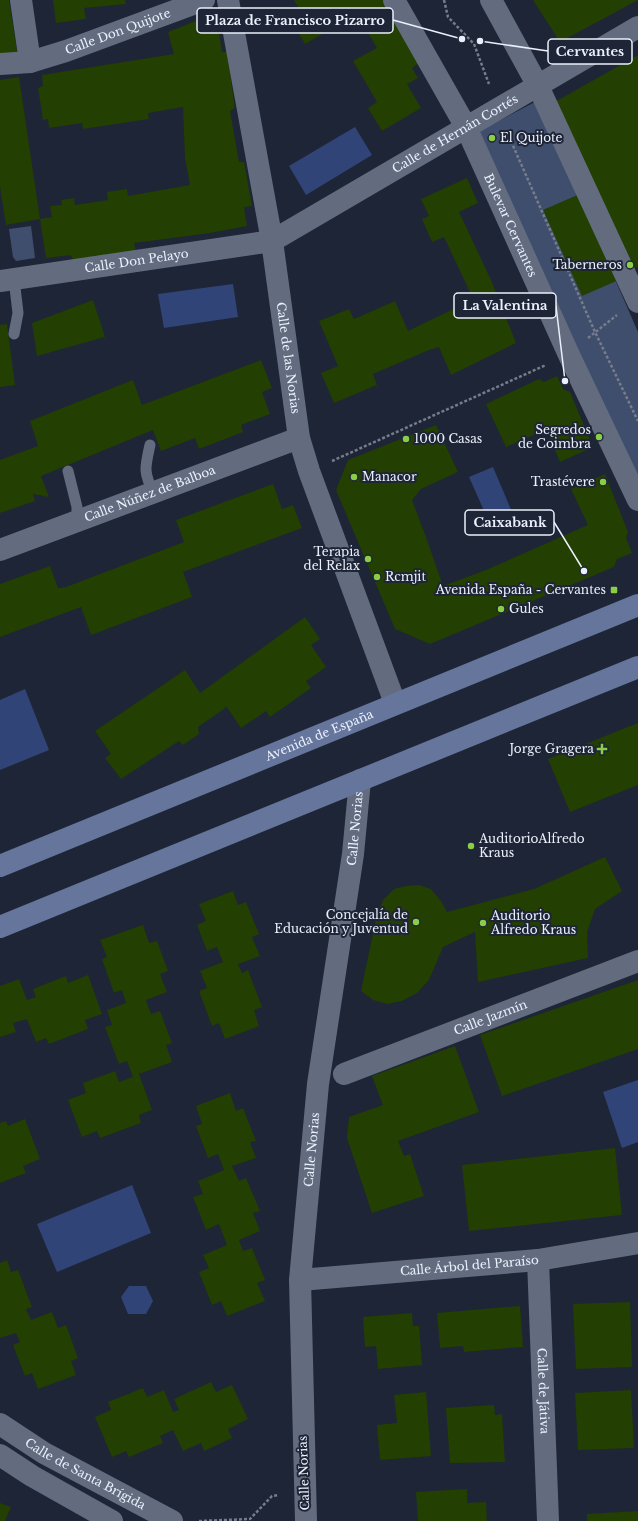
<svg xmlns="http://www.w3.org/2000/svg" width="638" height="1521" font-family="'Libre Baskerville',serif">
  <rect width="100%" height="100%" fill="#1e2536"/>
  <g fill="#404e6d">
    <polygon points="537,101 638,332 638,488 477,132"/>
    <polygon points="31,226 35,258 16,261 13,257 9,229"/>
  </g>
  <g fill="#304478">
    <polygon points="355,127 372,155 306,195 289,166"/>
    <polygon points="233,284 238,317 164,328 158,294"/>
    <polygon points="493,467 512,512 489,522 469,477"/>
    <polygon points="25,689 49,750 0,770 0,700"/>
    <polygon points="638,1080 638,1142 622,1148 603,1092"/>
    <polygon points="132,1185 151,1233 57,1272 37,1224"/>
    <polygon points="129,1286 146,1286 153,1301 146,1314 128,1314 121,1297"/>
  </g>
  <g fill="#233f01">
    <polygon points="0,0 9,0 18,57 0,59"/>
    <polygon points="53,0 125,0 126,4 84,8 86,19 56,23"/>
    <polygon points="294,0 383,0 419,63 412,68 418,78 407,84 421,108 382,131 368,108 377,102 353,61 377,48 357,14 305,44 291,20 302,14"/>
    <polygon points="533,0 638,0 560,42"/>
    <polygon points="216,13 222,52 227,52 235,108 230,111 239,162 244,162 252,206 244,207 247,226 210,233 134,243 136,251 73,260 71,255 46,258 40,219 52,217 50,206 62,205 61,200 74,198 75,205 108,200 107,192 127,189 128,196 190,185 185,158 183,107 148,113 149,119 83,129 82,123 49,128 48,119 43,120 38,88 43,86 42,75 174,54 168,32"/>
    <polygon points="638,55 638,267 632,270 553,103"/>
    <polygon points="19,77 40,219 6,225 0,187 0,80"/>
    <polygon points="467,178 478,203 459,212 491,280 516,343 451,375 439,347 429,350 373,374 377,385 334,403 321,373 338,366 319,321 349,309 354,319 395,301 408,331 472,300 469,290 444,237 432,242 422,219 429,216 421,199"/>
    <polygon points="582,193 621,279 582,296 543,210"/>
    <polygon points="93,300 105,337 37,356 32,323"/>
    <polygon points="7,324 15,385 0,387 0,325"/>
    <polygon points="261,360 272,388 262,392 270,414 241,425 243,432 199,449 195,438 161,451 153,430 41,476 49,497 33,494 35,501 0,513 0,460 38,446 30,421 133,380 142,405"/>
    <polygon points="557,376 563,389 570,392 593,447 560,462 549,436 538,433 506,447 486,404 539,379 544,382"/>
    <polygon points="436,425 458,472 421,489 412,500 426,537 443,586 486,570 588,525 571,489 605,474 628,532 626,538 632,553 617,559 614,567 430,644 395,629 336,490 348,460"/>
    <polygon points="273,484 282,509 293,505 302,528 183,572 192,597 91,635 81,607 0,637 0,584 50,566 58,588 66,587 184,542 176,520"/>
    <polygon points="305,617 320,639 311,645 326,667 306,681 311,688 270,717 266,711 241,728 226,706 224,709 198,727 199,734 183,745 179,741 121,779 105,758 111,754 95,731 185,670 200,693"/>
    <polygon points="638,723 638,785 570,812 548,759"/>
    <polygon points="605,857 622,891 595,909 587,932 588,958 478,982 475,932 443,947 429,980 417,993 402,1001 387,1004 373,1000 361,991 377,914 383,900 394,889 406,886 419,885 431,889 441,901 447,912 534,889"/>
    <polygon points="233,891 238,905 246,902 259,934 252,937 260,956 238,964 242,973 248,970 262,1007 254,1010 259,1026 225,1039 219,1023 212,1026 199,991 207,988 200,971 223,962 217,947 207,951 197,925 206,921 199,904"/>
    <polygon points="143,925 149,943 157,941 168,971 160,974 167,992 146,1000 151,1014 160,1011 172,1043 166,1045 172,1062 139,1074 152,1110 139,1115 141,1123 100,1138 97,1131 82,1137 68,1100 86,1093 83,1083 115,1071 119,1082 133,1077 127,1061 119,1064 105,1027 112,1025 107,1010 126,1003 122,990 114,993 102,959 107,957 100,940"/>
    <polygon points="88,975 102,1014 85,1020 88,1029 49,1044 46,1038 36,1042 27,1019 13,1023 16,1032 0,1037 0,986 19,979 27,1000 36,997 33,989 66,976 68,983"/>
    <polygon points="638,980 638,1049 502,1096 480,1035"/>
    <polygon points="455,1046 479,1112 398,1141 404,1156 410,1154 424,1196 372,1213 347,1138 349,1117 383,1105 372,1076"/>
    <polygon points="230,1093 236,1111 243,1108 256,1141 250,1142 256,1158 232,1166 239,1181 246,1178 260,1211 253,1213 260,1231 239,1240 243,1251 252,1248 265,1280 257,1283 265,1301 227,1316 221,1301 212,1305 199,1272 209,1268 203,1255 227,1245 219,1224 206,1230 193,1197 203,1194 198,1181 224,1170 218,1154 208,1158 196,1126 202,1124 196,1106"/>
    <polygon points="25,1119 40,1159 23,1166 26,1173 0,1183 0,1123 6,1121 8,1126"/>
    <polygon points="615,1148 622,1215 469,1231 462,1165"/>
    <polygon points="7,1260 11,1272 18,1270 32,1307 26,1309 31,1320 52,1312 58,1328 66,1325 78,1358 71,1361 76,1375 38,1389 32,1373 25,1376 13,1345 20,1342 16,1333 0,1338 0,1263"/>
    <polygon points="630,1302 632,1367 576,1369 573,1304"/>
    <polygon points="520,1306 523,1347 464,1352 463,1346 440,1348 437,1313"/>
    <polygon points="412,1313 413,1326 419,1326 422,1365 378,1369 376,1346 365,1347 363,1317"/>
    <polygon points="211,1382 216,1392 232,1385 248,1419 228,1429 232,1438 204,1451 201,1443 183,1451 173,1430 160,1436 163,1443 129,1457 126,1451 112,1457 95,1417 111,1410 108,1402 143,1388 147,1397 164,1390 173,1412 179,1410 174,1399"/>
    <polygon points="631,1390 634,1448 578,1450 575,1393"/>
    <polygon points="426,1392 431,1456 380,1460 377,1425 397,1423 394,1395"/>
    <polygon points="494,1405 495,1415 502,1414 505,1462 450,1463 446,1408"/>
    <polygon points="467,1489 467,1503 486,1502 487,1521 418,1521 416,1492"/>
    <polygon points="0,1503 11,1507 5,1521 0,1521"/>
    <polygon points="638,1511 638,1521 587,1521 587,1514"/>
  </g>
  <g fill="none" stroke-linecap="round" stroke-linejoin="round">
    <g stroke="#767c8b" stroke-width="2.5" stroke-dasharray="3 2" stroke-linecap="butt">
      <polyline points="444,0 448,17 474,44 489,84"/>
      <polyline points="507,132 595,332 638,421"/>
      <polyline points="588,338 617,315"/>
      <polyline points="332,461 546,365"/>
      <polyline points="199,1521 250,1519 272,1496 279,1495"/>
    </g>
    <g stroke="#636c7f" stroke-width="11">
      <polyline points="14,334 18,313 14,279"/>
      <path d="M150 445C145 467 143 473 154 493"/>
      <polyline points="68,471 77,507 77,521"/>
    </g>
    <g stroke="#636c7f" stroke-width="22">
      <polyline points="21,0 30,62"/>
      <path id="s1" d="M228 0 272 241 299 438 309 471 395 703"/>
      <path id="s2" d="M394 0 466 127 569 355 638 500"/>
      <polyline points="491,0 538,86 638,302"/>
      <path id="s3" d="M0 64 30 62 66 51 204 0"/>
      <path id="s4" d="M0 281 272 241 638 27"/>
      <path id="s5" d="M0 550 299 438"/>
      <path id="s6" d="M344 1074 638 961"/>
      <path id="s7" d="M538 1260 548 1521"/>
      <path id="s8" d="M300 1280 538 1260 638 1243"/>
      <path id="s9" d="M0 1424 44 1453 172 1521"/>
      <polyline points="0,1455 32,1476 112,1521"/>
      <path id="s10" d="M306 1521 300 1280 318 1084 353 854 360 780"/>
    </g>
    <g stroke="#65759c" stroke-width="22">
      <path id="s11" d="M0 866 638 605"/>
      <polyline points="0,927 638,667"/>
    </g>
  </g>
  <g fill="#8ace48" stroke="#1e2536" stroke-width="1.5">
    <circle cx="492" cy="138" r="4"/>
    <circle cx="630" cy="265" r="4"/>
    <circle cx="599" cy="437" r="4"/>
    <circle cx="406" cy="439" r="4"/>
    <circle cx="354" cy="477" r="4"/>
    <circle cx="603" cy="482" r="4"/>
    <circle cx="368" cy="559" r="4"/>
    <circle cx="377" cy="577" r="4"/>
    <rect x="610" y="586" width="8" height="8" rx="2"/>
    <circle cx="501" cy="609" r="4"/>
    <path d="M600 743h4v4h4v4h-4v4h-4v-4h-4v-4h4z"/>
    <circle cx="471" cy="846" r="4"/>
    <circle cx="416" cy="922" r="4"/>
    <circle cx="483" cy="923" r="4"/>
  </g>
  <g text-anchor="middle" stroke-width="4" stroke-linejoin="round" paint-order="stroke">
    <g font-size="12" fill="#ebf0fc" stroke="#1e2536">
      <text dy="4" stroke="none"><textPath href="#s3" startOffset="123">Calle Don Quijote</textPath></text>
      <text dy="4" stroke="none"><textPath href="#s4" startOffset="487">Calle de Hernán Cortés</textPath></text>
      <text dy="4" stroke="none"><textPath href="#s2" startOffset="254">Bulevar Cervantes</textPath></text>
      <text dy="4" stroke="none"><textPath href="#s4" startOffset="138">Calle Don Pelayo</textPath></text>
      <text dy="4" stroke="none"><textPath href="#s1" startOffset="363">Calle de las Norias</textPath></text>
      <text dy="4" stroke="none"><textPath href="#s5" startOffset="160">Calle Núñez de Balboa</textPath></text>
      <text dy="4" stroke="none"><textPath href="#s11" startOffset="345">Avenida de España</textPath></text>
      <text dy="4" stroke="none"><textPath href="#s10" startOffset="696">Calle Norias</textPath></text>
      <text dy="4" stroke="none"><textPath href="#s6" startOffset="157">Calle Jazmín</textPath></text>
      <text dy="4" stroke="none"><textPath href="#s10" startOffset="372">Calle Norias</textPath></text>
      <text dy="4" stroke="none"><textPath href="#s8" startOffset="170">Calle Árbol del Paraíso</textPath></text>
      <text dy="4" stroke="none"><textPath href="#s7" startOffset="131">Calle de Játiva</textPath></text>
      <text transform="translate(304 1473) rotate(-92)" y="4">Calle Norias</text>
      <text dy="4" stroke="none"><textPath href="#s9" startOffset="99">Calle de Santa Brígida</textPath></text>
    </g>
    <g font-size="12" fill="#ebf0fc" stroke="#1e2536" text-anchor="start">
      <text x="500" y="142">El Quijote</text>
      <text x="622" y="269" text-anchor="end">Taberneros</text>
      <text x="591" y="434" text-anchor="end">Segredos<tspan x="591" dy="14">de Coimbra</tspan></text>
      <text x="414" y="443">1000 Casas</text>
      <text x="362" y="481">Manacor</text>
      <text x="595" y="486" text-anchor="end">Trastévere</text>
      <text x="360" y="556" text-anchor="end">Terapia<tspan x="360" dy="14">del Relax</tspan></text>
      <text x="385" y="581">Rcmjit</text>
      <text x="606" y="594" text-anchor="end">Avenida España - Cervantes</text>
      <text x="509" y="613">Gules</text>
      <text x="594" y="753" text-anchor="end">Jorge Gragera</text>
      <text x="479" y="843">AuditorioAlfredo<tspan x="479" dy="14">Kraus</tspan></text>
      <text x="408" y="919" text-anchor="end">Concejalía de<tspan x="408" dy="14">Educación y Juventud</tspan></text>
      <text x="491" y="920">Auditorio<tspan x="491" dy="14">Alfredo Kraus</tspan></text>
    </g>
  </g>
  <path fill="none" stroke="#ebf0fc" stroke-width="1.5" d="M462 39L393 20M480 41L548 51M565 381L556 306M584 571L554 522"/>
  <g fill="#ebf0fc" stroke="#1e2536" stroke-width="1.5">
    <circle cx="462" cy="39" r="4"/>
    <circle cx="480" cy="41" r="4"/>
    <circle cx="565" cy="381" r="4"/>
    <circle cx="584" cy="571" r="4"/>
  </g>
  <g fill="#1e2536" stroke="#ebf0fc" stroke-width="1.5">
    <rect x="197" y="8" width="196" height="25" rx="4"/>
    <rect x="548" y="39" width="84" height="25" rx="4"/>
    <rect x="454" y="293" width="102" height="25" rx="4"/>
    <rect x="465" y="510" width="89" height="25" rx="4"/>
  </g>
  <g font-size="13" text-anchor="middle" font-weight="bold" fill="#ebf0fc">
    <text x="295" y="25">Plaza de Francisco Pizarro</text>
    <text x="590" y="56">Cervantes</text>
    <text x="505" y="310">La Valentina</text>
    <text x="510" y="527">Caixabank</text>
  </g>
</svg>
